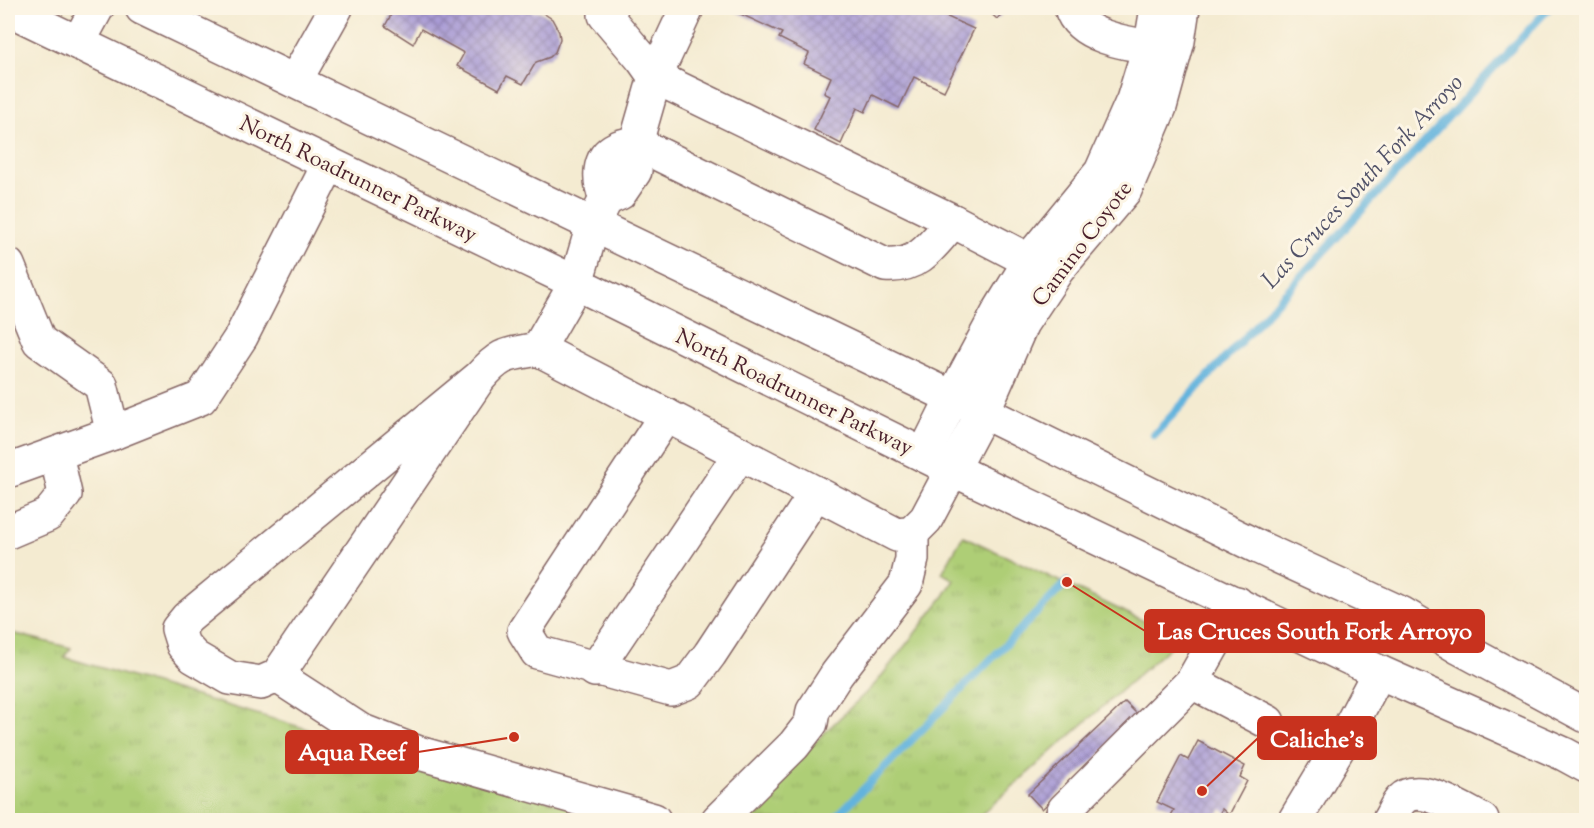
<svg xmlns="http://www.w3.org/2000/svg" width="1594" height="828" font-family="'Sorts Mill Goudy',serif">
  <defs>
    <pattern id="grass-tufts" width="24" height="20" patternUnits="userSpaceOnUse" patternTransform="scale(1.5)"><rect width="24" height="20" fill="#aece76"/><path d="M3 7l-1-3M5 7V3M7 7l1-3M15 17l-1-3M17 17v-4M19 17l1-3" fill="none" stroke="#97b066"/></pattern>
    <pattern id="building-cross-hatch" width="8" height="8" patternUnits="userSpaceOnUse" patternTransform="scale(1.5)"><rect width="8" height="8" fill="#a99bd5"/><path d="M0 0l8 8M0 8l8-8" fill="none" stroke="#8c7ead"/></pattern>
  </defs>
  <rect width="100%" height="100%" fill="#fcf5e5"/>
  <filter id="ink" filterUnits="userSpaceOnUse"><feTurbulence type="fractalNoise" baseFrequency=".0167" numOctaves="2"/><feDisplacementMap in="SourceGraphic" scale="12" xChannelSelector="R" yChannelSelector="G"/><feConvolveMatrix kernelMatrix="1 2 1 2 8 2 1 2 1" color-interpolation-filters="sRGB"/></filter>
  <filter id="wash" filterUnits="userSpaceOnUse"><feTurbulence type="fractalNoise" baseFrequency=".008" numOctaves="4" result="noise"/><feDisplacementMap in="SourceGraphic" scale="24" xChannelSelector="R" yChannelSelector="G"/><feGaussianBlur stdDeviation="1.35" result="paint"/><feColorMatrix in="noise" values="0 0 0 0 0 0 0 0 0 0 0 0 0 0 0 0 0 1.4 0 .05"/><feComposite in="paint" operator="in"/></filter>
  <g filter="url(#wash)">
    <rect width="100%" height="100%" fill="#f4ebd1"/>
    <g fill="url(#grass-tufts)" stroke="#7c7650" stroke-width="1.5">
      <polygon points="963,536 1180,638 975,820 734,820 876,683 944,596 954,580 942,573"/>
      <polygon points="8,632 71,648 64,657 614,820 8,820"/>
    </g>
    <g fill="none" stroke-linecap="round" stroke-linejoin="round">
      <g stroke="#62b3dd" stroke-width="8">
        <polyline points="1154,435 1549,8"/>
        <polyline points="833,820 1067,582"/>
      </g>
    </g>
    <g id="blocks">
      <g fill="url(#building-cross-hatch)">
        <polygon points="389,8 532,8 533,12 540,11 552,19 559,32 560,39 555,52 550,57 536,62 523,84 507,76 499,89 457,66 464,53 421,29 413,44 385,26 392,13 387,10"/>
        <polygon points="736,8 928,8 974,29 944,91 914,77 899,108 873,95 865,112 857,108 841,144 814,130 830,96 824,93 831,77 804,64 809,53 779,38 782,33 734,11"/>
        <polygon points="985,8 1007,8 997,19"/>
        <polygon points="1125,702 1140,717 1042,809 1028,794"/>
        <polygon points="1198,741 1245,766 1240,777 1247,781 1229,815 1222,809 1216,820 1171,820 1169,819 1174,810 1157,802 1181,756 1188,760"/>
      </g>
    </g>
  </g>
  <g filter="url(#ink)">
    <use href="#blocks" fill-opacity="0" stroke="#866665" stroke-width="1.5"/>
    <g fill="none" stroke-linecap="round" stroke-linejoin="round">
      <g stroke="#866665" stroke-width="36">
        <g id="minor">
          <polyline points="611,8 605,15 643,60 655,77 953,221 1030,261"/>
          <path d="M1071 8C1080 41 1142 45 1170 50"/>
          <polyline points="78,43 97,8"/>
          <polyline points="295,81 336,8"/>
          <path d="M606 199C599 182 596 158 617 148 622 145 630 144 636 143L885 265C919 268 933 244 953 221"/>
          <polyline points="8,265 39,341 101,385 113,433 201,398 241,337 329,164"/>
          <polyline points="538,349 897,535 912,533 926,519 983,412 1022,323 1058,269 1125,190 1160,107 1178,41 1183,8"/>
          <path d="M480 377 187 618 178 629 183 645 194 657 230 678 261 683 277 676 480 377C502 352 507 355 538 349L576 283 593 225 606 199 620 193 635 171 636 143 655 77 687 8"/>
          <polyline points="666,415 524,631 537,652 671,689 689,682 710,654 816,493"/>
          <polyline points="924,455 953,397 998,313 1034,254 1101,172 1133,100 1152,38 1157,8"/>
          <polyline points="8,471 113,433"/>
          <polyline points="8,532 48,515 65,494 56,454"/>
          <polyline points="595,670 740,454"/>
          <polyline points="277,676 360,730 419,753 654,820"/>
          <polyline points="1192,682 1268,722"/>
          <polyline points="718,820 794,745 811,723 813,711 837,674 906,584 912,559 912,533"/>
          <polyline points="1061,820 1064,810 1192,682 1237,603"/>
          <polyline points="1295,820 1343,740 1379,672"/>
          <path d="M1389 820C1393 814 1396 805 1401 800 1419 781 1464 811 1482 820"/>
        </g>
      </g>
      <g stroke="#866665" stroke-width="36">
        <g id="major">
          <polyline points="142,8 983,412 1260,548 1401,613 1460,648 1586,716"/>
          <polyline points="8,9 564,277 952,469 1379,672 1564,754 1586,766"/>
        </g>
      </g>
      <use href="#minor" stroke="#fff" stroke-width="33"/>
      <use href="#major" stroke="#fff" stroke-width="33"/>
    </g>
  </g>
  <g text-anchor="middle" stroke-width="6" stroke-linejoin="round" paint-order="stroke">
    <g font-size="22" fill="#4a1f2b" stroke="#fcf5e5">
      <text transform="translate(359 178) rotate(26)" y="8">North Roadrunner Parkway</text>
      <text transform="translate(1081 243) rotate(-53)" y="8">Camino Coyote</text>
      <text transform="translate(795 391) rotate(26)" y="8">North Roadrunner Parkway</text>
    </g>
    <g font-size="24" font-style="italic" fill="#525369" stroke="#fcf5e5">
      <text transform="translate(1362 181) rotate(-47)" y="8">Las Cruces South Fork Arroyo</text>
    </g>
  </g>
  <path fill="none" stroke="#c8321e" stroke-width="2" d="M1067 582L1145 631M1202 791L1258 738M514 737L418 752"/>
  <g fill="#c8321e" stroke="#fcf5e5" stroke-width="2">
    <circle cx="1067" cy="582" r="6"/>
    <circle cx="1202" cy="791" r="6"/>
    <circle cx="514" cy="737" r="6"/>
  </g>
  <g fill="#c8321e" stroke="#c8321e" stroke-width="2">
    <rect x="1145" y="610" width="339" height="42" rx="6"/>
    <rect x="1258" y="717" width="118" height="42" rx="6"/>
    <rect x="286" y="731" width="132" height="42" rx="6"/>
  </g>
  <g font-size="24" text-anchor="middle" font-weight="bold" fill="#fff">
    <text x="1315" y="639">Las Cruces South Fork Arroyo</text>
    <text x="1317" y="747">Caliche's</text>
    <text x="352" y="760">Aqua Reef</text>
  </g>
  <rect width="1594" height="828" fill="none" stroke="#fcf5e5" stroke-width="30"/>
</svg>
